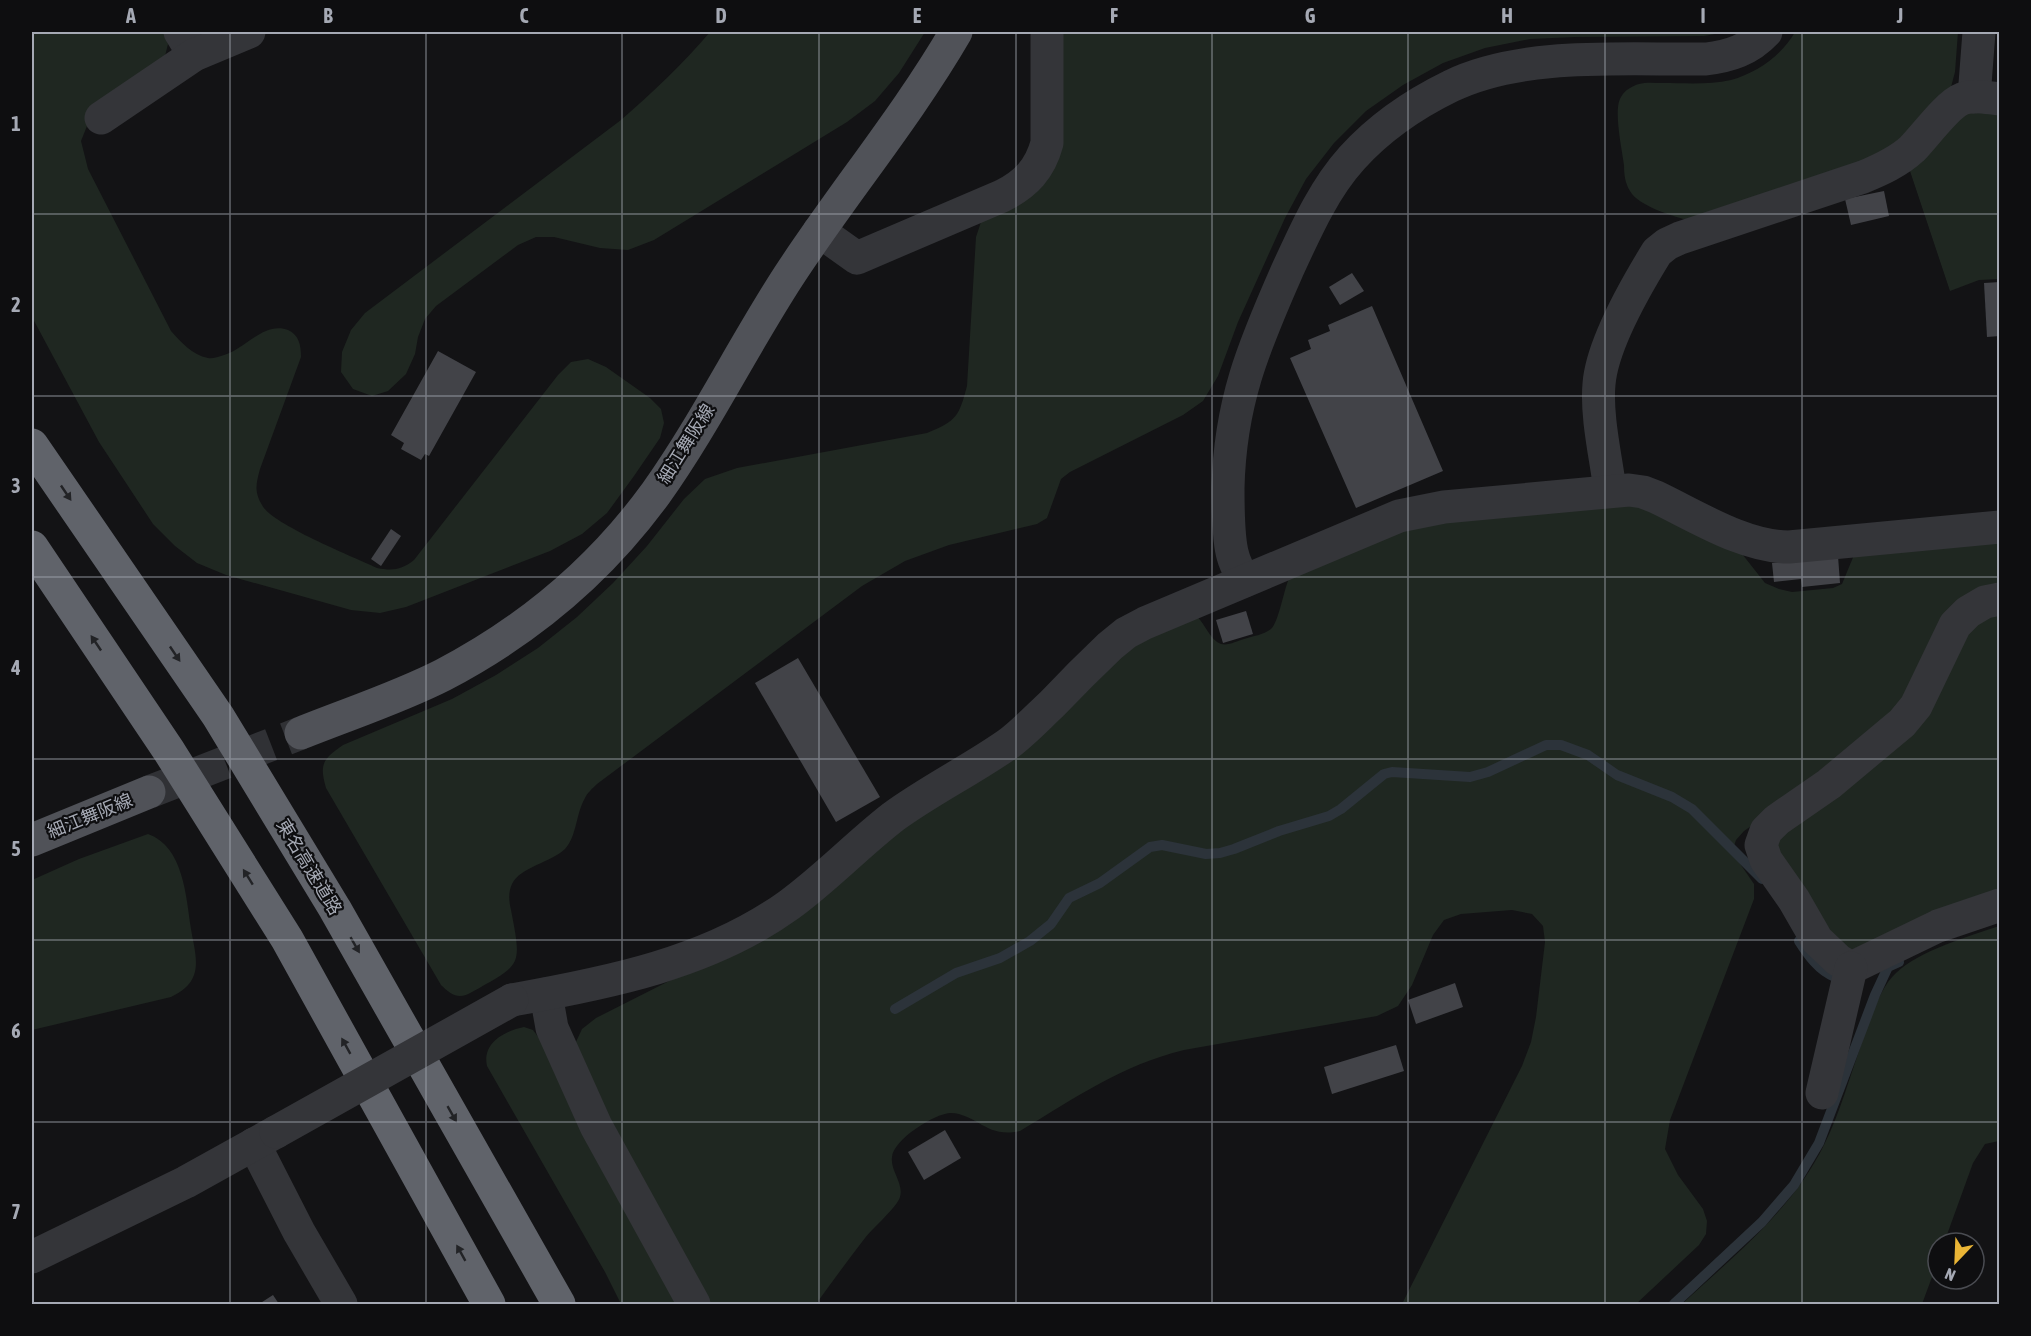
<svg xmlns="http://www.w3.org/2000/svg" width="2031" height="1336" font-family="'Asap Condensed','Noto Sans JP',sans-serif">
  <rect width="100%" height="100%" fill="#131315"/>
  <g fill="#1f2721">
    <path d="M32 32H164L168 44 165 56 91 116 81 141 88 169 171 331C181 342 192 355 208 358 212 359 217 357 221 356 244 351 263 321 288 330 299 335 301 345 301 357L260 469C256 484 254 491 262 505 271 524 354 557 377 568 393 571 401 570 414 560L558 375 571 362 588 359 606 367 650 398 661 409 664 423 660 438 634 476 607 513 582 534 550 551 406 607 380 613 351 610 226 575 197 563 175 546 153 524 128 486 99 442 32 317Z"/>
    <path d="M710 32H925L899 73 875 101 847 122 654 240 628 250 600 248 554 237H536L518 245 436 306 425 319 418 337 415 354 406 374 388 391 372 396 353 389 341 372 342 352 351 330 365 313 621 120C653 92 683 64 710 32Z"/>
    <path d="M1058 32H1726L1704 36 1575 37 1530 39 1485 48 1443 63 1403 85 1366 111 1334 143 1306 179 1285 218 1238 322 1218 376 1203 401 1183 415 1070 472 1061 479 1047 518 1037 524 949 545 905 561 862 586 597 784C593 788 587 793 585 798 576 813 577 836 565 849 552 862 520 867 512 884 508 893 509 901 511 910 522 967 522 964 472 992 459 1000 451 995 441 985L326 788C319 764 323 759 343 745L452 699 496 675 538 648 577 617 613 583 647 546 684 499 705 479 737 468 927 433C957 421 959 416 967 386L976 237 981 222 1021 199Z"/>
    <path d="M1795 32H1958L1955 72 1951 87 1882 157 1691 221C1675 217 1638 206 1630 191 1625 183 1624 174 1624 165 1622 149 1613 109 1621 97 1625 90 1632 86 1639 84 1646 82 1655 83 1662 83 1684 83 1709 85 1731 80 1757 73 1782 55 1795 32Z"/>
    <polygon points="1999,110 1999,279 1979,280 1950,291 1908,165 1960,113"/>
    <path d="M1628 500 1739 550 1765 583 1779 589 1792 592 1833 588 1842 584 1854 555 1999 538V589L1907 700 1809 786 1744 831 1736 840 1732 852 1754 884V899L1670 1120 1665 1149 1678 1175 1703 1209 1707 1221 1706 1234 1699 1245 1636 1304H1402L1522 1066 1531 1042 1536 1017 1545 942 1543 926 1532 914 1512 910 1461 914 1444 920 1433 935 1412 985 1398 1006 1377 1016 1184 1050C1122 1065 1075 1098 1020 1131 987 1139 977 1114 951 1113 935 1113 893 1140 892 1157 890 1171 904 1183 900 1197 897 1207 873 1228 865 1238 848 1260 832 1282 816 1304H706L605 1122 575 1044 582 1029 596 1018 758 936 1117 653 1196 616C1205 623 1210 640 1221 644 1228 646 1237 641 1244 639 1253 636 1263 635 1271 629 1279 622 1284 588 1290 576L1402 526Z"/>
    <polygon points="1999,610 1999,891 1851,950 1843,948 1776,855 1775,837 1963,631"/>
    <path d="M148 834C184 847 186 897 191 929 193 943 199 961 194 975 190 986 181 992 171 997L32 1030V880L79 859Z"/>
    <path d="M1999 926V1141L1985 1144 1973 1163 1944 1243H1938V1261L1922 1304H1682C1734 1256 1792 1210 1824 1145 1840 1113 1850 1076 1862 1042 1869 1022 1880 987 1896 973 1919 951 1969 936 1999 926Z"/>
    <path d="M524 1027 533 1030 539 1038 676 1304H621L605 1272 487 1066C482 1043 504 1031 524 1027Z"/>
  </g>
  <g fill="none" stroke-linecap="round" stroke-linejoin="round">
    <g stroke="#2c333a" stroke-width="10">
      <path d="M1799 941C1808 955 1819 971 1835 977"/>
      <polyline points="895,1009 956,973 1000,958 1030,941 1051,924 1069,898 1100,883 1150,847 1162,845 1206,854 1220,853 1234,849 1279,831 1329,816 1341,809 1384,774 1392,772 1470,777 1488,772 1546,745 1561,745 1588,755 1617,775 1672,797 1692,809 1762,879"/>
      <polyline points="1674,1304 1762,1222 1794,1185 1819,1143 1875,995 1888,967 1899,962"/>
    </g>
  </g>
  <g fill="#424348">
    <polygon points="1884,191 1889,216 1851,225 1845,199"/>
    <polygon points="1352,273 1364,291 1340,305 1329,287"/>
    <polygon points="2000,282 2000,336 1987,337 1984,283"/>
    <polygon points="1372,306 1443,471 1356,508 1290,358 1311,349 1308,340 1330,331 1328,325"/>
    <polygon points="438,351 476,372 429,456 425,454 421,460 401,449 404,443 391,435"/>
    <polygon points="391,529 401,536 381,566 371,559"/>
    <polygon points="1838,556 1840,583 1802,587 1801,579 1774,582 1772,563"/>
    <polygon points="1246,611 1253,634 1223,643 1216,620"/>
    <polygon points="798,658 880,797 836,822 755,683"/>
    <polygon points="1455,983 1463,1007 1416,1024 1408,1000"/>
    <polygon points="1396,1045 1404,1071 1332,1094 1324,1067"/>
    <polygon points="945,1130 961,1158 924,1180 908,1152"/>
    <polygon points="273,1295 279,1304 259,1304"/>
  </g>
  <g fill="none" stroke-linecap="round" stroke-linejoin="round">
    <polyline stroke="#303135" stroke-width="33" stroke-dasharray="33 16" stroke-linecap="butt" points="149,792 301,733"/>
    <g stroke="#343539" stroke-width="33">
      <polyline points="180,32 194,55"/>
      <polyline points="1974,97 1979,32"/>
      <polyline points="101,118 194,55 249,32"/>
      <path d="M819 231 857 258 1002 196C1026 184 1040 169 1047 143V32"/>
      <path d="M1610 490C1606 458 1596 416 1599 384 1602 345 1636 286 1657 252L1667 244 1680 238 1863 177C1880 170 1898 162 1912 149 1924 137 1948 104 1962 99 1973 94 1988 98 2000 99"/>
      <path d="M1244 581C1240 573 1235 564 1233 556 1228 540 1228 505 1228 488 1230 403 1253 348 1287 271 1305 232 1323 190 1352 158 1380 127 1414 104 1451 86 1523 51 1626 60 1706 59 1730 56 1749 50 1766 32"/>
      <polyline points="1851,968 1838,960 1817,940 1794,900 1766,860 1761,845 1766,831 1777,820 1829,784 1902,723 1916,706 1955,625 1968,612 1985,602 2000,599"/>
      <polyline points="1851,968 1938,926 2000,905"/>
      <polyline points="546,994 552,1028 596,1126 694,1304"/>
      <path d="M512 1000C608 983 709 963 789 905 826 878 857 845 893 817 930 790 971 770 1008 744 1024 732 1038 717 1052 704 1071 684 1090 665 1110 646L1126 633 1145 623 1399 516 1444 507 1629 490 1643 492 1656 497C1696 516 1744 547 1789 547L2000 527"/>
      <polyline points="1822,1093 1851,968"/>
      <polyline points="254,1144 299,1232 341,1304"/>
      <polyline points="32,1257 186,1182 276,1132"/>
    </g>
    <g stroke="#505258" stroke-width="33">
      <path d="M301 733C348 714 398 698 443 675 527 631 600 570 656 493 705 424 742 348 788 277 842 194 906 118 956 32"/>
      <polyline points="32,840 149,792"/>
    </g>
    <g stroke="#60636a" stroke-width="33">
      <polyline points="32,445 218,716 335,909 559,1304"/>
      <polyline points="32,547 169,751 287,939 489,1304"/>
    </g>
    <polyline stroke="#343539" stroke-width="33" points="276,1132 512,1000"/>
  </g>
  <defs><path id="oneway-solid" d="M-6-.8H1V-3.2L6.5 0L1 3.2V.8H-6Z" transform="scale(1.5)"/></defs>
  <g fill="#222326">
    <use href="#oneway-solid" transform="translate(66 493) rotate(56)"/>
    <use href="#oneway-solid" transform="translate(96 643) rotate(-124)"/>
    <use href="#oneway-solid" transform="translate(175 654) rotate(56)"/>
    <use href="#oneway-solid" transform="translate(248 877) rotate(-122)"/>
    <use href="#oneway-solid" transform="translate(355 945) rotate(60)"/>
    <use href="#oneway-solid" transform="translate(346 1046) rotate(-119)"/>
    <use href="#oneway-solid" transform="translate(452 1114) rotate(60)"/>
    <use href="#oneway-solid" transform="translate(461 1253) rotate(-119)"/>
  </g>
  <path fill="none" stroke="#a5a9b4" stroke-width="1.5" stroke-opacity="0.55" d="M230 32V1304M426 32V1304M622 32V1304M819 32V1304M1016 32V1304M1212 32V1304M1408 32V1304M1605 32V1304M1802 32V1304M32 214H2000M32 396H2000M32 577H2000M32 759H2000M32 940H2000M32 1122H2000"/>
  <g text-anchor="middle" stroke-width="4.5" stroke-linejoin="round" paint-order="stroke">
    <g font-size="18" fill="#a5a9b4" stroke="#0e0e10">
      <text transform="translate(686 444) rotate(-58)" y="6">細江舞阪線</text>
      <text transform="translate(90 816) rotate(-22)" y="6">細江舞阪線</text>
      <text transform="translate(309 867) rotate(59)" y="6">東名高速道路</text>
    </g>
  </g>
  <rect width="2031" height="1336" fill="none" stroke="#0e0e10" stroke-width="66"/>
  <g transform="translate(1956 1261) rotate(203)"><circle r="28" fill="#0e0e10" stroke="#4a4c52" stroke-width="1.5"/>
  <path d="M0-4.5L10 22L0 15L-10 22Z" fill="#eab536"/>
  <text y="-9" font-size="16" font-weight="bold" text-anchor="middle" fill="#a5a9b4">N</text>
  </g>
  <rect x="33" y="33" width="1965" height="1270" fill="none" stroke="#a5a9b4" stroke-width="2"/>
  <g font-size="20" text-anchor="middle" font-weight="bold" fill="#a5a9b4">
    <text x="131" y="23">A</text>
    <text x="328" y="23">B</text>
    <text x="524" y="23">C</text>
    <text x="721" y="23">D</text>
    <text x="917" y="23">E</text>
    <text x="1114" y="23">F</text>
    <text x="1310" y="23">G</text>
    <text x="1507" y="23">H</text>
    <text x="1703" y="23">I</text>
    <text x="1900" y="23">J</text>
    <text x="16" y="131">1</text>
    <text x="16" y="312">2</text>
    <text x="16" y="493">3</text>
    <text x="16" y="675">4</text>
    <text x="16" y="856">5</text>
    <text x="16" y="1038">6</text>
    <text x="16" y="1219">7</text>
  </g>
</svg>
